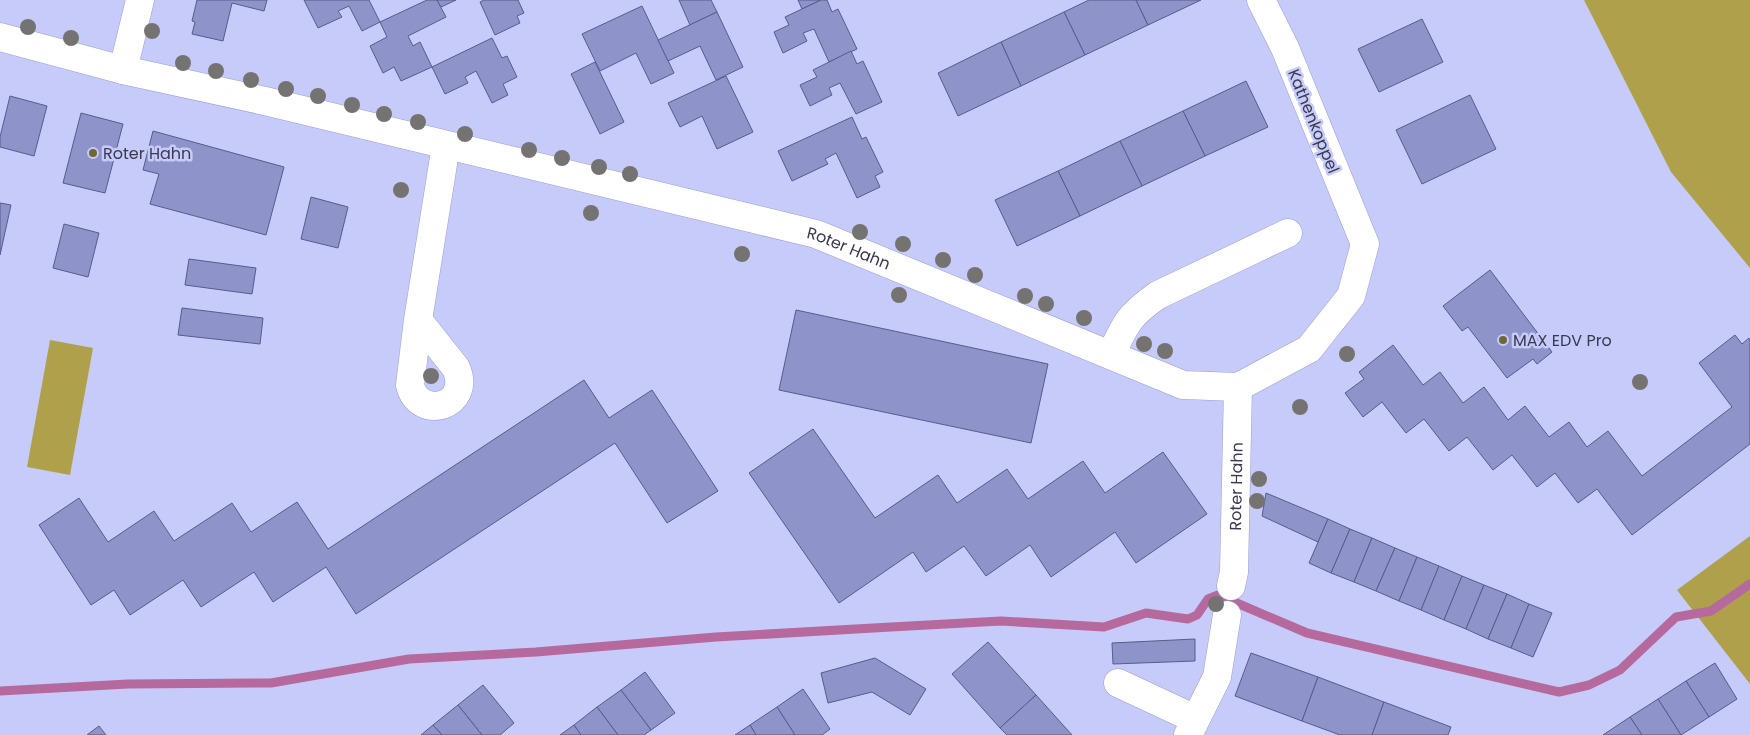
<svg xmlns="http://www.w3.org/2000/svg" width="1750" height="735" font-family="Poppins,sans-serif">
  <rect width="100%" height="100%" fill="#c6cbf9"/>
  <g fill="#afa14b">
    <polygon points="1584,0 1750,0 1750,268 1671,172"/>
    <polygon points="50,340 93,348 70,475 27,467"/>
    <polygon points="1750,536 1750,684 1677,590"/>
  </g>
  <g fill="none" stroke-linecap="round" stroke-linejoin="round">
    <polyline stroke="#b5699d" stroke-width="9" points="0,691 128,684 271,683 409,659 536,652 716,637 891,627 1001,621 1104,627 1146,613 1188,619 1197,615 1208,599 1218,595 1307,633 1559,692 1589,685 1620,670 1676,617 1711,611 1750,584"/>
  </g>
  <g fill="#8e93c9" stroke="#585b8d">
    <polygon points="197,0 267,0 264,11 232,3 223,41 192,34 195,22 192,21"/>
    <polygon points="304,0 369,0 380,22 362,31 349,6 338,11 342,17 318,28"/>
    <polygon points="427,0 437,0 446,17 408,36 413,46 420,42 432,67 401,81 394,67 383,73 370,46 387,37 380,22"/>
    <polygon points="437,0 456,0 441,7"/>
    <polygon points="484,0 518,0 524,13 517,16 520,23 495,35 480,2"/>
    <polygon points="679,0 711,0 717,12 690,25"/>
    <polygon points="798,0 821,0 802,9"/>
    <polygon points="821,0 827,0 832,12 838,9 857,49 829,62 814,29 803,33 807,41 783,53 774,32 789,25 785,17"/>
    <polygon points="1089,0 1136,0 1148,25 1085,55 1064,12"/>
    <polygon points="1136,0 1201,0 1148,25"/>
    <polygon points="642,6 674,73 651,84 636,53 600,71 582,34"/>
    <polygon points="717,12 743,67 716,80 700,46 668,61 658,40"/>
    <polygon points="1064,12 1085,55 1021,86 1001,42"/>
    <polygon points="1422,19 1443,62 1379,92 1358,49"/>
    <polygon points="492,38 502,58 507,56 517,77 503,84 508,95 492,103 476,71 465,77 468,83 445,94 432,67"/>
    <polygon points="1001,42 1021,86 958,116 938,73"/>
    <polygon points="851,51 857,64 863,61 882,102 856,114 840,83 829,88 832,95 810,106 800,85 817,77 813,70"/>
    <polygon points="595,62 624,122 600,134 571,74"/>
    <polygon points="726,76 753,132 717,149 702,116 680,127 668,103"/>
    <polygon points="1246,81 1268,127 1205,156 1183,111"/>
    <polygon points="1470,95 1496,149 1422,184 1396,130"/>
    <polygon points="10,96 47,106 34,156 0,147 0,137"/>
    <polygon points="1183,111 1205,156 1142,186 1120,141"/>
    <polygon points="81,113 123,124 105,193 63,183"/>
    <polygon points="852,117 862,139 866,137 883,172 875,176 880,187 857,198 836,153 825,159 828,164 792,181 778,151"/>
    <polygon points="153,131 284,167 266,235 150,204 159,174 143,170"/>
    <polygon points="1120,141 1142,186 1080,216 1058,171"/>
    <polygon points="1058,171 1080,216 1017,246 995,200"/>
    <polygon points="311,197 348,207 338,248 301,239"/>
    <polygon points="0,203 11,205 0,255"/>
    <polygon points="64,224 99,233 88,277 53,268"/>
    <polygon points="189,259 256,268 252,294 185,285"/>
    <polygon points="1490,270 1552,352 1537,364 1533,359 1507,378 1468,327 1462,331 1443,306"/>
    <polygon points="182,308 263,318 260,344 178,335"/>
    <polygon points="796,310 1048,364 1031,443 779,390"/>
    <polygon points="1735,335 1742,344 1749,338 1750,340 1750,444 1632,535 1597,489 1578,503 1555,473 1537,487 1512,455 1493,470 1467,437 1449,451 1424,419 1406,433 1382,402 1363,417 1345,393 1364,379 1359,372 1393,345 1423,385 1440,372 1463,403 1484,387 1508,420 1525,406 1549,437 1569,422 1587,447 1608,431 1642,476 1732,407 1699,363"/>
    <polygon points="584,380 609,418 652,390 718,491 667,523 615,443 356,614 326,567 273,602 254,572 201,607 183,580 130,615 114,590 91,605 39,525 79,498 108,542 154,511 174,541 232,503 251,532 297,502 328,549"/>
    <polygon points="813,429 875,518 938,475 957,503 1007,469 1028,499 1083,461 1105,493 1163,452 1207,514 1136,563 1115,532 1051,577 1030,545 986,576 964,546 926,572 913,552 839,603 749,473"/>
    <polygon points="1266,493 1328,519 1318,542 1262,516"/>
    <polygon points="1328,519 1350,529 1331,573 1309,563"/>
    <polygon points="1350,529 1372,538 1354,582 1331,573"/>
    <polygon points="1372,538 1395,548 1376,591 1354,582"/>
    <polygon points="1395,548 1417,557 1399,601 1376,591"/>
    <polygon points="1417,557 1439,566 1421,610 1399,601"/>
    <polygon points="1439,566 1462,576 1444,620 1421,610"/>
    <polygon points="1462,576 1484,585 1466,629 1444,620"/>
    <polygon points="1484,585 1507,594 1488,639 1466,629"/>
    <polygon points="1507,594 1529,604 1511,648 1488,639"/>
    <polygon points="1529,604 1552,613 1533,657 1511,648"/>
    <polygon points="1195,639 1195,661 1113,664 1112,643"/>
    <polygon points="988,642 1036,695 1000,728 952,674"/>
    <polygon points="1251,653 1318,677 1302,721 1235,696"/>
    <polygon points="875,658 926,689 910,715 872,692 828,703 821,673"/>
    <polygon points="1715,663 1737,699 1709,717 1686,681"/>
    <polygon points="645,672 675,713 651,730 621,690"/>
    <polygon points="1318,677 1384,702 1372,735 1340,735 1302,721"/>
    <polygon points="1686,681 1709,717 1681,735 1658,699"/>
    <polygon points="483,685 514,723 500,735 482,735 458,705"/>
    <polygon points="803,689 830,729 822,735 795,735 777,707"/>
    <polygon points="621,690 651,730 644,735 618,735 597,707"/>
    <polygon points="1036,695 1072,735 1007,735 1000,728"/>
    <polygon points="1658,699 1681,735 1642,735 1630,717"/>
    <polygon points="1384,702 1451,727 1448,735 1372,735"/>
    <polygon points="458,705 482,735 442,735 433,725"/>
    <polygon points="597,707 618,735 581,735 574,725"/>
    <polygon points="777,707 795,735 756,735 750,725"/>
    <polygon points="1630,717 1642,735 1603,735"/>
    <polygon points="433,725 442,735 421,735"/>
    <polygon points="574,725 581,735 560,735"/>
    <polygon points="750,725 756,735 735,735"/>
    <polygon points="99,726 106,735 87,735"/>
  </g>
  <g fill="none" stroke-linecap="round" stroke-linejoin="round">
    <g stroke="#999ed5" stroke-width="29">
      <g id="minor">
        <path id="s1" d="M0 37 123 70 265 101 816 234 1183 385 1238 387 1309 349 1351 296 1365 244 1285 48 1261 0"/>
        <polyline points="123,70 140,0"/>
        <path d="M418 320 456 368C473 406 419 422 410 385L418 320 446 145"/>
        <path d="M1111 355C1125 324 1129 315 1158 295L1288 233"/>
        <path id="s2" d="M1231 586 1234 572 1238 387"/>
        <polyline points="1118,683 1195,719"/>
        <polyline points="1188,735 1217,677 1227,615"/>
      </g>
    </g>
    <use href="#minor" stroke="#fff" stroke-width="28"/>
  </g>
  <g fill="#747371">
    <circle cx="28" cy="27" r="8"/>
    <circle cx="152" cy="31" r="8"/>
    <circle cx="71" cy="38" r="8"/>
    <circle cx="183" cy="63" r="8"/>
    <circle cx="216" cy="71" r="8"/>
    <circle cx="251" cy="80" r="8"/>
    <circle cx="286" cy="89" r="8"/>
    <circle cx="318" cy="96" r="8"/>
    <circle cx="352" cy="105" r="8"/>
    <circle cx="384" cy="114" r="8"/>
    <circle cx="418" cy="122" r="8"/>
    <circle cx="465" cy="134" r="8"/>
    <circle cx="529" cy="150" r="8"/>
    <circle cx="562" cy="158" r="8"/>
    <circle cx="599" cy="167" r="8"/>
    <circle cx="630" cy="174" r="8"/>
    <circle cx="401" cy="190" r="8"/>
    <circle cx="591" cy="213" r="8"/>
    <circle cx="860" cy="232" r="8"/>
    <circle cx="903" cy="244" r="8"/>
    <circle cx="742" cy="254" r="8"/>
    <circle cx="943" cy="260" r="8"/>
    <circle cx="975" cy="275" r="8"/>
    <circle cx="899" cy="295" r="8"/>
    <circle cx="1025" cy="296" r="8"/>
    <circle cx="1046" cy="304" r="8"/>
    <circle cx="1084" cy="318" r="8"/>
    <circle cx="1144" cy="344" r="8"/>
    <circle cx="1165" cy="351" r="8"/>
    <circle cx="1347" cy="354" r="8"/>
    <circle cx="431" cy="376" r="8"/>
    <circle cx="1640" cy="382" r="8"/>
    <circle cx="1300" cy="407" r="8"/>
    <circle cx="1259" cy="479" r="8"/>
    <circle cx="1257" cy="501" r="8"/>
    <circle cx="1216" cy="604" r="8"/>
  </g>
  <g fill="#706734" stroke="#c6cbf9" stroke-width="2">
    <circle cx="93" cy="153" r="5"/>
    <circle cx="1503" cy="340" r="5"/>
  </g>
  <g text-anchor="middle" stroke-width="5" stroke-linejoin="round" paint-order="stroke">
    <g font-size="16" fill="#383a51" stroke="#c6cbf9">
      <text transform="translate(1314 121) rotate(68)" y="6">Kathenkoppel</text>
      <text dy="6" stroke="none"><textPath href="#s1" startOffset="875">Roter Hahn</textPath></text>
      <text dy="6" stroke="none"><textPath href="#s2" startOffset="100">Roter Hahn</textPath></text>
    </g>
    <g font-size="16" fill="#383a51" stroke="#c6cbf9" text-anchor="start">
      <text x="103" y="159">Roter Hahn</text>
      <text x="1513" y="346">MAX EDV Pro</text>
    </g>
  </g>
</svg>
